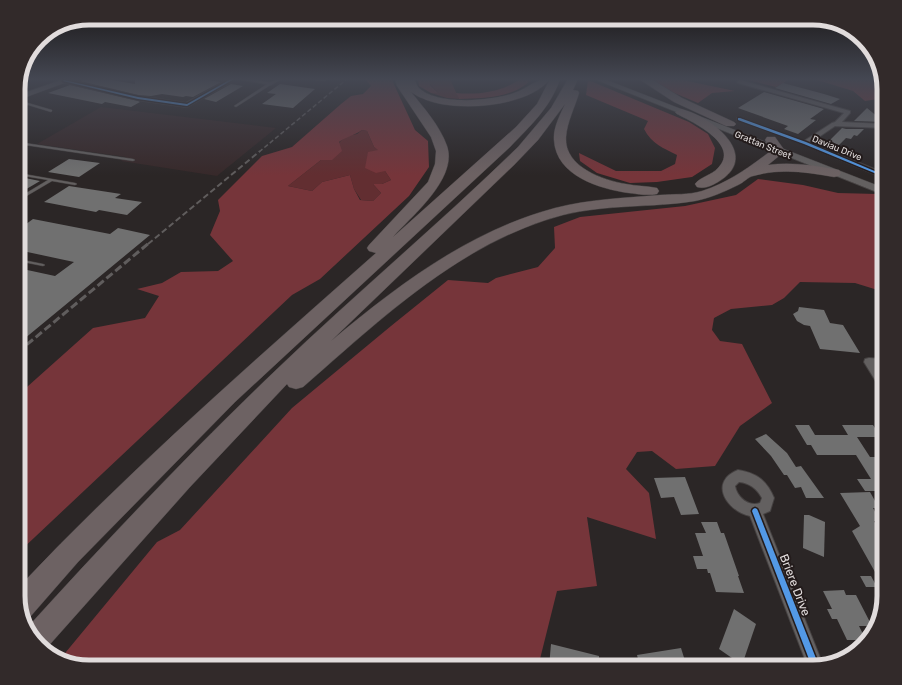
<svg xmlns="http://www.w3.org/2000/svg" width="902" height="685" font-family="Rubik,sans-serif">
  <rect width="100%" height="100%" fill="#2b2626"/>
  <polygon fill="#37292a" points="101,107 276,128 217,176 121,161 126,157 37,144"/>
  <g fill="#622e31">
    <polygon points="430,79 450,79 459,99 447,98 431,93 438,93 430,84"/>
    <polygon points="362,130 367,131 374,147 379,150 385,171 391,180 382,184 373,184 381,193 373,201 361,200 354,189 350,175 322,182 312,191 288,186 321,160 346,136 357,134"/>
  </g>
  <g fill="#76353a" fill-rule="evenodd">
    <path d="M365 79H393L392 80 415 130 428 141 429 167 409 196 320 279 292 295 18 553V395L93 328 145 318 159 296 137 289 162 283 181 272 218 271 233 261 210 235 220 211 218 200 262 156 292 147 341 104 351 96 363 94 371 86ZM362 130 367 131 374 147 378 150 368 152 365 168 376 173 385 171 391 180 382 184H373L381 193 373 201 360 200 354 189 350 175 322 182 312 191 288 186 321 160H332L342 151 339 142C347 136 354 136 362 130Z"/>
    <polygon points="418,79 430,79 430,85 438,93 431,93 419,86"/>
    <path d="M520 79 531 80C513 98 484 98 459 99L456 93C478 95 502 92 520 79Z"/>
    <polygon points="649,79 678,79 735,91 712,93 698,103 672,92"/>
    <polygon points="745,79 790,79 776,87"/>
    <polygon points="814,79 882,79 884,98 865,101 853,91"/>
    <path d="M588 80 689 122 708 134 715 148 712 164 692 177 657 182 630 183 597 173 580 161 579 153 616 171H661L675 164 677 155C663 148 652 144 644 129L648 121 586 95Z"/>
    <polygon points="758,179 803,185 838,193 877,194 884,197 884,292 855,283 800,282 784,298 772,305 731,309 714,318 712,330 720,341 742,344 772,403 740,426 715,466 676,469 652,451 637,452 626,469 649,493 656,539 587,517 597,586 557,591 538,667 88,667 61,658 157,542 180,530 292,408 391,326 448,280 488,283 496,278 538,267 555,248 554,227 580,217 685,206 736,195"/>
  </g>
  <g fill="#707070">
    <polygon points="85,79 105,79 135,84 135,79 200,79 221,82 193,97 186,96 183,97 162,94 151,96 138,95 80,81"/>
    <polygon points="783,83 824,94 840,99 831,104 775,88"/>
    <polygon points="231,84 243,86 216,102 204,99"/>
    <polygon points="280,84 315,89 293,108 262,104 276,94 267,93"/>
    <polygon points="70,85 138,101 140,102 131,107 105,102 102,104 48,93"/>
    <polygon points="764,92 824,109 810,119 816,120 798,134 784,129 788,126 738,108"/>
    <polygon points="867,108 884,122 854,121"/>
    <polygon points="842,128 846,129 864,129 857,136 854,135 851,139 846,138 839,145 829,141"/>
    <polygon points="69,159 100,163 79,177 48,172"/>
    <polygon points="25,178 40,181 18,194 18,182"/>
    <polygon points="69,186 121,194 115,198 142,202 127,215 99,210 96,212 44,202"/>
    <polygon points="33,219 110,234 118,228 150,235 18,344 18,268 55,276 74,262 18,250 18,230"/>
    <polygon points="799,307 824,310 830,323 843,325 860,353 820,349 810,326 804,325 797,321 793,314 798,311"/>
    <polygon points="795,425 809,425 815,435 848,435 842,425 873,425 881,437 857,437 870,457 884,457 884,491 865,491 857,479 871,479 856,455 817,455 811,445 807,445"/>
    <polygon points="766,434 787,453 796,467 801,466 824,498 806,498 801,487 795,488 787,475 784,475 771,456 755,439"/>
    <polygon points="685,477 699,514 681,515 674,497 661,498 654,478"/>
    <polygon points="870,492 879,508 873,508 880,521 874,521 884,540 884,588 852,531 860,526 840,493"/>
    <polygon points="804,515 809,515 825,522 824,557 803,548"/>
    <polygon points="701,522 717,522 721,533 724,533 739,576 738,576 744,593 716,592 710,573 708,573 707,569 697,569 693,556 703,556 695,533 706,533"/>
    <polygon points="860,576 871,576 877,587 866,587"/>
    <polygon points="844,590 846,595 856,595 872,626 859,626 866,640 847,640 837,619 832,619 827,609 832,609 823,591"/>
    <polygon points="734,609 756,624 742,665 719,649"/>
    <polygon points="551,644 599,656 599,667 549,667"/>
    <polygon points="681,648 687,667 640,667 637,655"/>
  </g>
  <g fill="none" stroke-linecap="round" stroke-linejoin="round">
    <g stroke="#454141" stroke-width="1">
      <g id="service">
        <polygon points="30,79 33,79 18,85 18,83"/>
        <polygon points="280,79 283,79 272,84 236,107 234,106 270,82"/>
        <polygon points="314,79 321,79 326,80 325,81 315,80"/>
        <polygon points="18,100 52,110 52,111 51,112 28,105 18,109 18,107 25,104 18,102"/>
        <polygon points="18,142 133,159 135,160 133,161 18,144"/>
        <polygon points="18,173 75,183 77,184 75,185 52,181 18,201 18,198 48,180 18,175"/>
        <polygon points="18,259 43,264 45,265 43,266 18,261"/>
      </g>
    </g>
    <g stroke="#454141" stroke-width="2">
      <g id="minor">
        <polygon points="64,79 138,96 186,103 230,79 236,79 187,107 138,100 62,82 62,80"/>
        <polygon points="237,79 250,79 274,83 271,85"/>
        <polygon points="740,80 850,111 850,113 842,122 884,124 884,128 835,126 810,143 884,173 884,178 803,144 737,120 737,118 741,118 804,141 832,123 835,122 844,113 738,83 737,82"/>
        <polygon points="18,89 30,93 31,94 28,96 18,93"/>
        <polygon points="869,358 884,359 884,367 878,367 884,376 884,389 880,388 864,362 865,359"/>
        <path d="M738 470C757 473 767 481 774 498L770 511 763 514 823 665 808 667 750 516C727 511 708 482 738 470ZM739 482C750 483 757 489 762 498L760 503C748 507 737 497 735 486Z"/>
      </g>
    </g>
    <g stroke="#454141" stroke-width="1">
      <g id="secondary">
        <polygon points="64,79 75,79 18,100 18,95"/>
        <polygon points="594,79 604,79 884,188 884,195"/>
      </g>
    </g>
    <g stroke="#454141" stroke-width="1">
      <g id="motorway">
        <path d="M395 79H414C415 81 417 85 418 87 435 106 493 101 514 93 527 89 536 78 550 79 528 108 452 113 422 98 418 97 415 94 411 92 424 108 440 126 447 146 458 178 413 215 393 237L516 127 537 104 550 79H560C551 107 530 126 510 147L235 402 78 562 30 617 23 620 18 601V588C130 469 254 361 376 253L369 251 367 248 369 245 428 182 435 164 436 151 431 137 397 86Z"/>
        <path d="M568 79H578L573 90 578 91 579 93C575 107 567 122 566 137 564 167 603 180 626 184 636 186 647 186 657 188L659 191 657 194C648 196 638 194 629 193 600 189 556 176 554 140 553 128 560 115 565 104L538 140 514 165 331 341C398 285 469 231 555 208 590 199 625 198 660 195 674 194 689 195 702 191 728 183 751 166 772 150L765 140 767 137H775L785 151 768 165C790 162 812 165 834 169L839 170 841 173 839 176 834 177C807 172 780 168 753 176 748 177 743 183 738 185 724 192 710 198 695 201 652 208 607 204 563 215 461 242 381 319 303 387L296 389 289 387 287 384 190 487 44 651 26 629C107 540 189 453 276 370 355 294 439 224 518 147L551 108Z"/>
        <polygon points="639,79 651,79 682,98 734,122 736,124 734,126 726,126 674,102"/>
        <path d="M681 109C711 116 763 156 718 182 711 186 705 189 697 187L695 184C700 177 712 175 718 168 741 145 693 122 677 114L675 112Z"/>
      </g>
    </g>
    <use href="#service" fill="#636060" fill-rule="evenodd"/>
    <use href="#minor" fill="#636060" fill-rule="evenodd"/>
    <use href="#secondary" fill="#636060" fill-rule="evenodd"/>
    <use href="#motorway" fill="#6d6263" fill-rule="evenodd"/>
    <polyline stroke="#605d5d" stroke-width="1.5" stroke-dasharray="4.5 2.5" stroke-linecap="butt" points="259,152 347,79"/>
    <polyline stroke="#605d5d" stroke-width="2" stroke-dasharray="6 3" stroke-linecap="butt" points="148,244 260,151"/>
    <polyline stroke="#605d5d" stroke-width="3" stroke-dasharray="8 3.5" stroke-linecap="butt" points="18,352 149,243"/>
    <g stroke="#231b1b" stroke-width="3">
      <g id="cycleway">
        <polygon points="231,79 234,79 187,106 138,99 63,81 64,80 138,97 187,104"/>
        <polygon points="738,118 740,118 806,142 884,175 884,177 804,144 738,120"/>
        <polygon points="755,508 757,509 758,511 819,666 812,667 752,511 753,509"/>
      </g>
    </g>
    <use href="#cycleway" fill="#5399e6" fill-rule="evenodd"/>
  </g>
  <linearGradient id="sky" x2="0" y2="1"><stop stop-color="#181515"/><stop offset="0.45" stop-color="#444752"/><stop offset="1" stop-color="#444752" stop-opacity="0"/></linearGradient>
  <rect width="902" height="175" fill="url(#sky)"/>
  <g text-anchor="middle" stroke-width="4" stroke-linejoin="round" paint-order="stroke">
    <g font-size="9" fill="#e1dcdc" stroke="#231b1b">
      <text transform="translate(763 145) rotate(22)" y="3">Grattan Street</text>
      <text transform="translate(837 148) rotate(22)" y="3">Daviau Drive</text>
    </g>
    <g font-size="12" fill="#e1dcdc" stroke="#231b1b">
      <text transform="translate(795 585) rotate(69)" y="4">Briere Drive</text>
    </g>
  </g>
  <path d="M0 0H902V685H0ZM89 25H813A64 64 0 0 1 877 89V596A64 64 0 0 1 813 660H89A64 64 0 0 1 25 596V89A64 64 0 0 1 89 25Z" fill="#322a2a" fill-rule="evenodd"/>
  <path fill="none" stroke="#e1dcdc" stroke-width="5" d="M89 25H813A64 64 0 0 1 877 89V596A64 64 0 0 1 813 660H89A64 64 0 0 1 25 596V89A64 64 0 0 1 89 25Z"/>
</svg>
